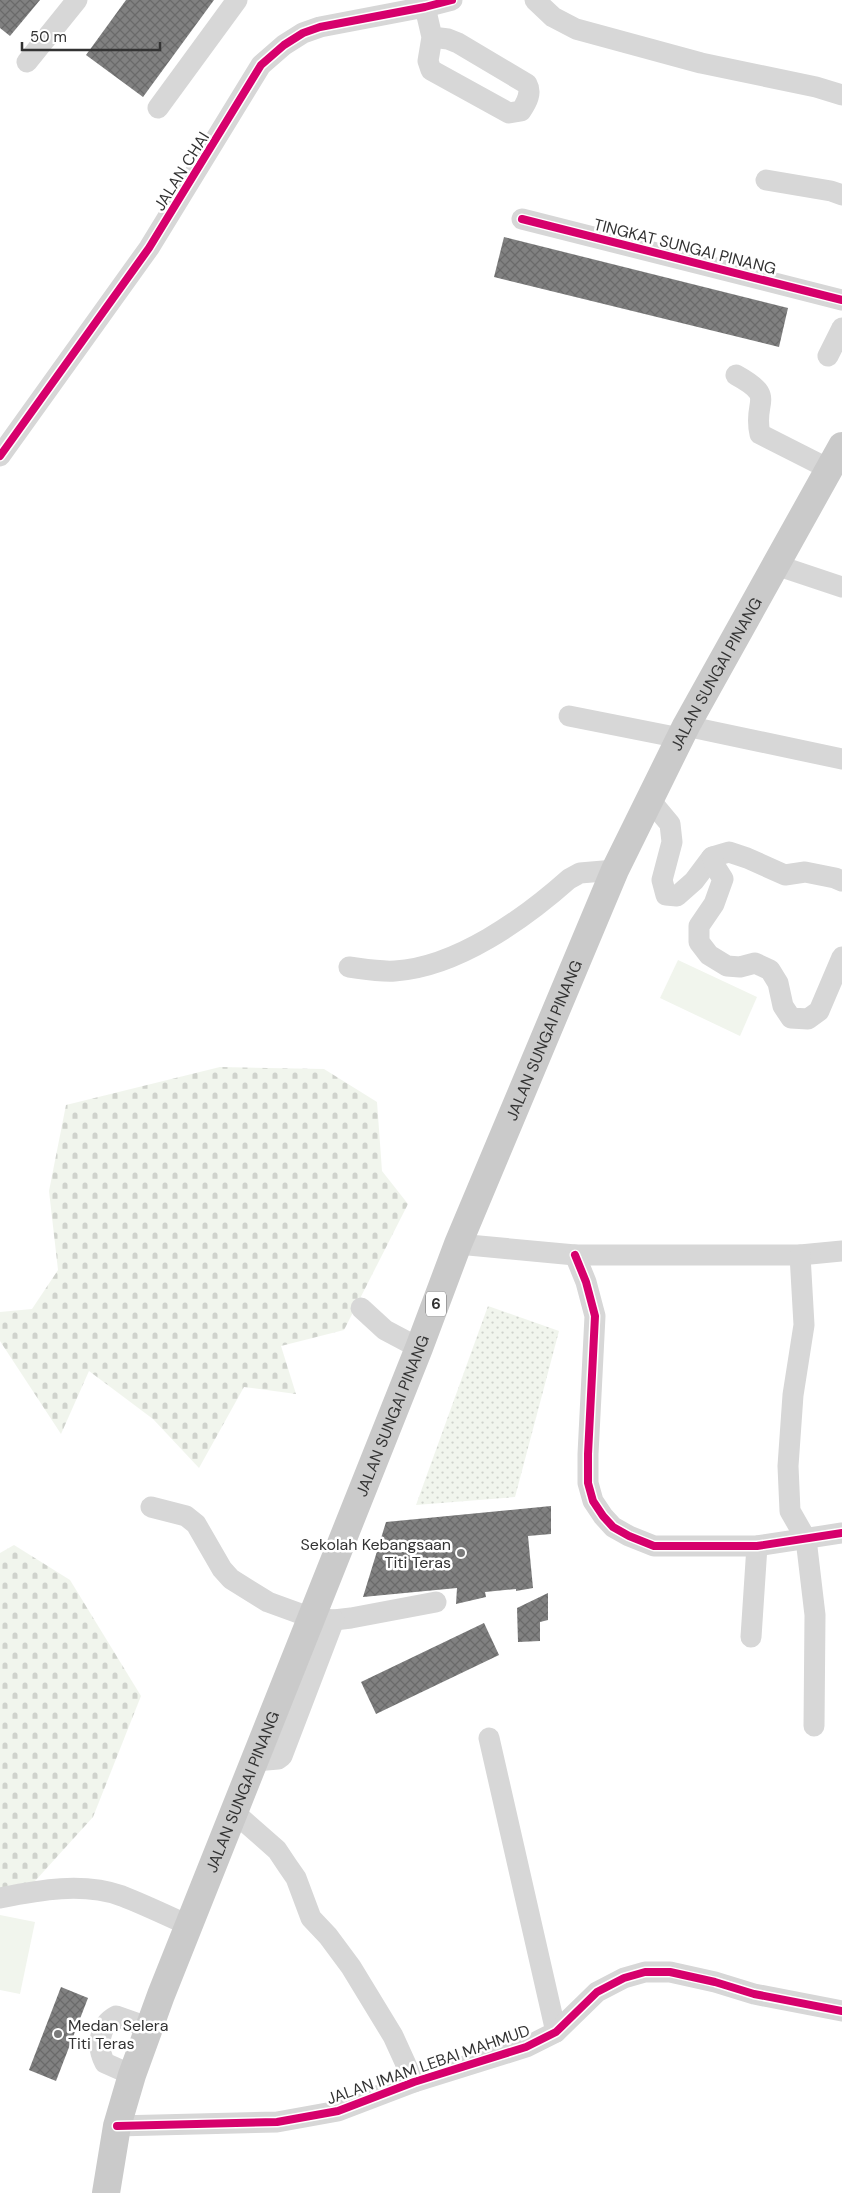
<svg xmlns="http://www.w3.org/2000/svg" width="842" height="2193" font-family="'DM Sans',sans-serif">
  <defs>
    <pattern id="grass-dots" width="8" height="8" patternUnits="userSpaceOnUse" patternTransform="scale(1.25)"><rect width="8" height="8" fill="#f1f5ed"/><path d="M2 2h.1M6 6h.1" fill="none" stroke="#cfd2cc" stroke-width="1.8" stroke-linecap="round"/></pattern>
    <pattern id="cemetery-stones" width="16" height="16" patternUnits="userSpaceOnUse" patternTransform="scale(1.25)"><rect width="16" height="16" fill="#f1f5ed"/><path d="M2 7V4a2 2 0 0 1 4 0v3zM10 15v-3a2 2 0 0 1 4 0v3z" fill="#cfd2cc"/></pattern>
    <pattern id="building-cross-hatch" width="8" height="8" patternUnits="userSpaceOnUse" patternTransform="scale(1.25)"><rect width="8" height="8" fill="#818181"/><path d="M0 0l8 8M0 8l8-8" fill="none" stroke="#6a6a6a"/></pattern>
  </defs>
  <rect width="100%" height="100%" fill="#fff"/>
  <polygon fill="url(#grass-dots)" points="488,1306 559,1331 515,1497 416,1505"/>
  <g fill="url(#cemetery-stones)">
    <polygon points="220,1067 324,1069 377,1102 382,1171 408,1204 344,1330 281,1346 296,1394 244,1387 199,1468 153,1419 89,1371 61,1434 0,1341 0,1312 32,1309 58,1270 49,1191 66,1105"/>
    <polygon points="14,1545 70,1580 141,1696 93,1817 26,1891 0,1899 0,1553"/>
  </g>
  <g fill="#f1f5ed">
    <polygon points="678,960 757,997 740,1036 660,998"/>
    <polygon points="0,1915 35,1922 20,1994 0,1990"/>
  </g>
  <g fill="url(#building-cross-hatch)">
    <polygon points="0,0 40,0 10,36 0,28"/>
    <polygon points="126,0 214,0 143,97 86,55"/>
    <polygon points="504,237 788,308 779,347 494,277"/>
    <polygon points="551,1506 551,1534 528,1536 533,1588 516,1591 516,1589 485,1592 486,1597 456,1604 457,1588 363,1597 386,1522"/>
    <polygon points="548,1593 548,1620 540,1622 540,1641 518,1642 517,1608"/>
    <polygon points="484,1623 499,1655 376,1714 361,1682"/>
    <polygon points="61,1987 88,1998 56,2081 29,2070"/>
  </g>
  <g fill="none" stroke-linecap="round" stroke-linejoin="round">
    <g stroke="#d7d7d7" stroke-width="21">
      <polyline points="535,0 553,17 576,29 701,63 816,87 842,95"/>
      <path d="M425 7 432 37 428 61 431 70 509 113 521 111C527 102 532 93 527 84L458 43 448 39 432 37"/>
      <polyline points="27,62 77,0"/>
      <polyline points="158,108 237,0"/>
      <polyline points="766,180 831,191 842,195"/>
      <polyline points="522,219 842,300"/>
      <polyline points="828,356 842,328"/>
      <path d="M736 375C778 398 752 400 760 434L829 469"/>
      <polyline points="0,456 149,248 261,65 284,45 303,33 320,27 425,7 452,0"/>
      <polyline points="776,565 842,587"/>
      <polyline points="569,716 680,738"/>
      <polyline points="686,726 842,759"/>
      <polyline points="650,800 670,824 672,842 662,880 666,895 677,896 694,881 712,857 729,852 747,858 785,875 805,872 835,878 842,881"/>
      <polyline points="712,857 716,868 723,879 714,904 699,926 699,942 709,955 727,966 740,967 755,963 770,970 778,983 783,1006 791,1018 808,1019 819,1011 842,957"/>
      <path d="M349 967C364 969 379 972 395 971 457 967 524 919 569 879L580 873 615 870"/>
      <polyline points="458,1244 575,1255 800,1255 842,1251"/>
      <polyline points="575,1255 586,1282 595,1316 588,1454 588,1483 593,1501 603,1516 613,1527 629,1536 654,1546 757,1546 842,1533"/>
      <polyline points="800,1255 804,1325 793,1395 788,1466 790,1511 806,1539 815,1615 814,1726"/>
      <polyline points="361,1308 385,1330 419,1348"/>
      <polyline points="151,1507 186,1516 196,1524 222,1569 231,1579 268,1602 312,1618 334,1620 351,1618 436,1602"/>
      <polyline points="751,1637 757,1546"/>
      <polyline points="489,1738 556,2032"/>
      <polyline points="255,1761 278,1759 282,1756 334,1620"/>
      <polyline points="235,1813 277,1850 287,1865 296,1878 311,1918 328,1936 351,1967 393,2036 414,2082"/>
      <path d="M0 1898C39 1890 83 1882 122 1896 145 1905 168 1916 190 1926"/>
      <path d="M132 2075 105 2063C96 2047 99 2025 116 2016L150 2028"/>
      <polyline points="117,2126 277,2122 338,2111 414,2082 526,2047 556,2032 597,1992 624,1978 645,1972 670,1972 715,1982 754,1994 842,2011"/>
    </g>
    <path stroke="#cacaca" stroke-width="28" id="s1" d="M106 2193 117 2126 132 2075 161 1995 419 1348 458 1244 615 870 686 726 842 446"/>
    <g stroke="#fff" stroke-width="11">
      <g id="cycleway">
        <polyline points="522,219 842,300"/>
        <polyline points="0,456 149,248 261,65 284,45 303,33 320,27 425,7 452,0"/>
        <polyline points="575,1255 586,1282 595,1316 588,1454 588,1483 593,1501 603,1516 613,1527 629,1536 654,1546 757,1546 842,1533"/>
        <polyline points="117,2126 277,2122 338,2111 414,2082 526,2047 556,2032 597,1992 624,1978 645,1972 670,1972 715,1982 754,1994 842,2011"/>
      </g>
    </g>
    <use href="#cycleway" stroke="#d6006c" stroke-width="8"/>
  </g>
  <g fill="#7a7a7a" stroke="#fff" stroke-width="2">
    <circle cx="461" cy="1553" r="5"/>
    <circle cx="58" cy="2034" r="5"/>
  </g>
  <g text-anchor="middle" stroke-width="5" stroke-linejoin="round" paint-order="stroke">
    <rect fill="#fff" stroke="#707070" stroke-width="1" x="426" y="1291.5" width="20" height="25" rx="4"/>
    <g font-size="15" font-weight="bold" fill="#333">
      <text x="436" y="1309">6</text>
    </g>
    <g font-size="16" fill="#333" stroke="#fff">
      <text transform="translate(181 171) rotate(-58)" y="6">JALAN CHAI</text>
      <text transform="translate(685 246) rotate(14)" y="6">TINGKAT SUNGAI PINANG</text>
      <text dy="6" stroke="none"><textPath href="#s1" startOffset="1640">JALAN SUNGAI PINANG</textPath></text>
      <text dy="6" stroke="none"><textPath href="#s1" startOffset="1235">JALAN SUNGAI PINANG</textPath></text>
      <text dy="6" stroke="none"><textPath href="#s1" startOffset="830">JALAN SUNGAI PINANG</textPath></text>
      <text dy="6" stroke="none"><textPath href="#s1" startOffset="425">JALAN SUNGAI PINANG</textPath></text>
      <text transform="translate(428 2064) rotate(-19)" y="6">JALAN IMAM LEBAI MAHMUD</text>
    </g>
    <g font-size="16" fill="#333" stroke="#fff" text-anchor="end">
      <text x="451" y="1550">Sekolah Kebangsaan<tspan x="451" dy="18">Titi Teras</tspan></text>
      <text x="68" y="2031" text-anchor="start">Medan Selera<tspan x="68" dy="18">Titi Teras</tspan></text>
    </g>
  </g>
  <path d="M22 42v8h138v-8" fill="none" stroke="#333333" stroke-width="2.5"/>
  <text x="30" y="42" font-size="15" fill="#333333" stroke="#ffffff" stroke-width="4" paint-order="stroke">50 m</text>
</svg>
